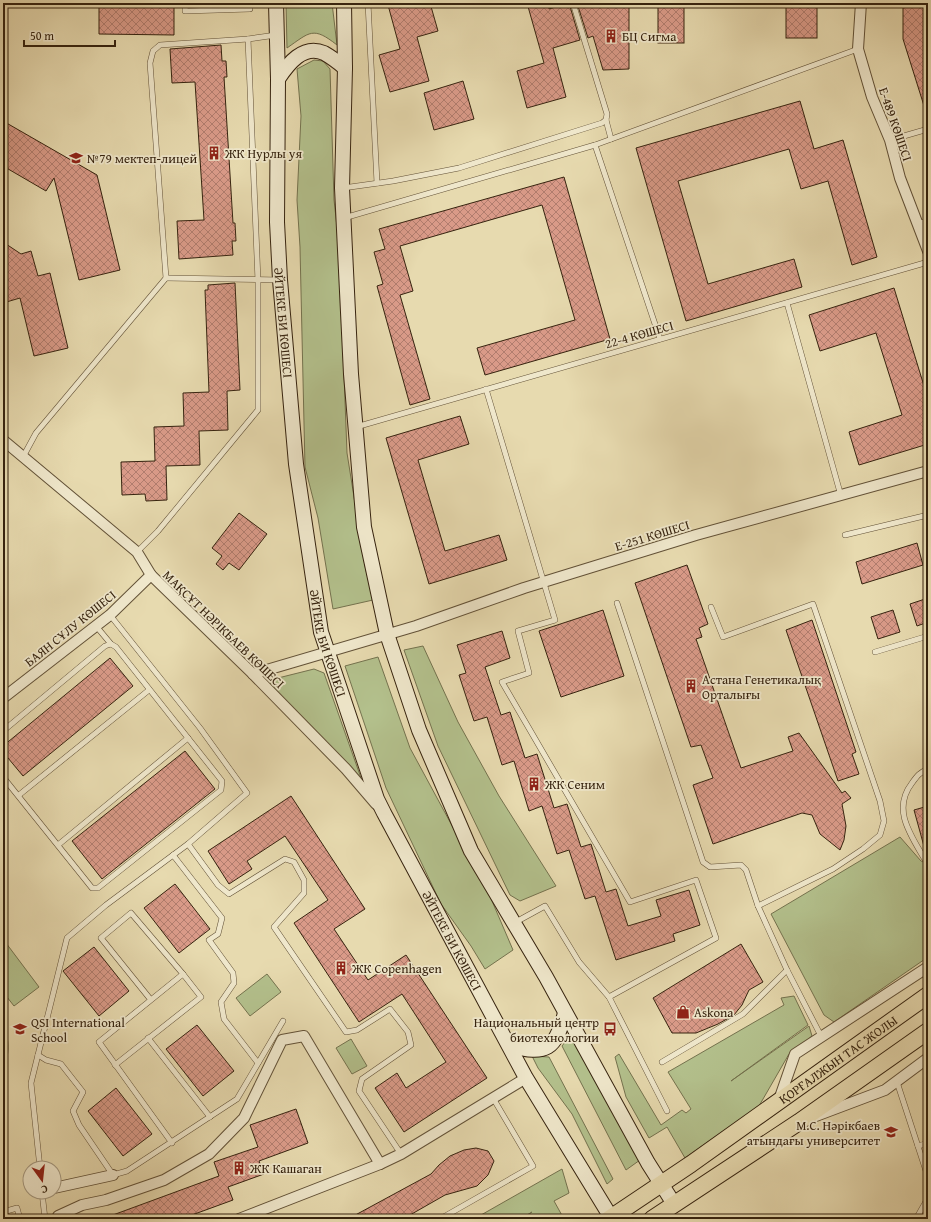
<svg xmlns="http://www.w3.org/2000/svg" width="931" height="1222" font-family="'Gentium Book Plus',serif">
  <defs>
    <pattern id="building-cross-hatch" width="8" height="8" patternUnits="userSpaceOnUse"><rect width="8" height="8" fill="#d99a88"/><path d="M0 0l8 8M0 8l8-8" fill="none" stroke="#b17d6e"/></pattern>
  </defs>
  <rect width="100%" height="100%" fill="#e7daaf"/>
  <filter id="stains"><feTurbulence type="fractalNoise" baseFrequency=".005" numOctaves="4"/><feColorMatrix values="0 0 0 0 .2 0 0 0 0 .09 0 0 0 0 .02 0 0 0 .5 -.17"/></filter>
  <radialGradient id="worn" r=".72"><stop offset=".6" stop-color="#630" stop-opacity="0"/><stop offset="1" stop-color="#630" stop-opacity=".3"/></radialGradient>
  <g fill="#b3c08c" stroke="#74724e">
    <path d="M286 3H332L337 45C313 26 310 32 287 48Z"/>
    <polygon points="314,60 323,61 330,69 334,200 339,245 347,453 365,566 373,600 333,609 318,518 305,467 300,247 297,200 301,116 297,69"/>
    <polygon points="423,646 458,722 499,796 556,886 520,901 510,895 438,746 404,650"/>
    <polygon points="378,657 410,748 489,894 513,950 485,969 471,946 441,904 386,788 345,666"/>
    <polygon points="314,669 324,673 361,778 266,681"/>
    <polygon points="900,837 921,861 928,864 928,957 834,1022 824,1015 771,914"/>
    <polygon points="3,939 39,987 14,1006 3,992"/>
    <polygon points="267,974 281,992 250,1016 236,998"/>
    <polygon points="794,996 808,1025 731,1081 809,1026 812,1036 789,1054 759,1106 685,1158 667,1127 649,1138 626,1097 615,1057 619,1054 661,1125 682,1110 686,1113 691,1109 668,1072 784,1005 781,998"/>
    <path d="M3 1025C11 1040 8 1059 3 1075Z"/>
    <polygon points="571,1031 640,1160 626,1170 562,1046 569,1037"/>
    <polygon points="351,1039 367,1066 352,1074 336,1048"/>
    <polygon points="532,1056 549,1057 613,1179 607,1184 572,1114 538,1068"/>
    <polygon points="562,1169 569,1193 554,1201 564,1219 522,1219 532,1212 520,1219 474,1219"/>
  </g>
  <g fill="url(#building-cross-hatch)" stroke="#36230f">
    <polygon points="99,3 174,3 174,35 99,34"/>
    <polygon points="394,3 430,3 438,31 417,37 429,81 390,92 379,55 400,49 388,5"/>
    <polygon points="527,3 549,3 549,9 569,3 580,40 553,48 566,97 527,108 517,71 544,63"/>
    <polygon points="577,3 629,3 629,69 603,70 593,36 588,38"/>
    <rect x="658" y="3" width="26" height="40"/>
    <rect x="786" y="3" width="31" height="35"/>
    <polygon points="903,3 928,3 928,109 925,109 903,39"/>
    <polygon points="221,45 222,61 226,61 227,77 224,77 233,223 235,223 236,241 232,241 233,255 179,259 177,221 204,220 195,82 172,83 170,49"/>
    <polygon points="463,81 474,119 434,130 424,93"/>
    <polygon points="800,101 814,149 843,140 877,257 852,265 828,181 801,189 789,149 678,181 708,284 794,259 802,287 686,321 636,148"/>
    <polygon points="3,121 97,175 120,270 79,280 54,178 46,191 3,166"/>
    <polygon points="564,177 610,339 485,375 477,348 575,320 542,205 400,246 413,291 400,295 430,399 410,405 377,286 383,284 374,252 385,249 379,229"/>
    <polygon points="3,242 21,254 31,251 38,276 50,273 68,348 34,356 20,298 3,303"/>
    <polygon points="235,283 240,390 227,391 228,430 199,431 200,465 166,466 167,500 146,501 145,494 122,495 121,462 155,461 154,427 184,426 183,393 209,392 205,290 208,290 208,285"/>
    <polygon points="894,288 928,399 928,444 859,465 849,432 902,415 876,333 820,351 809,315"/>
    <polygon points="460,416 469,444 418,460 445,551 499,535 507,560 429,584 386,438"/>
    <polygon points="239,513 267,534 239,570 229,563 223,570 216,564 222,556 212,548"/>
    <polygon points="917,543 923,565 862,584 856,562"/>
    <polygon points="687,565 708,624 699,628 702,637 696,639 741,768 793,751 788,737 799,733 842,793 845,791 851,798 842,804 846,826 844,840 840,850 820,834 812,815 802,813 713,844 693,785 713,778 701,745 691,747 635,583"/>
    <polygon points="928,598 928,622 917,626 910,604"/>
    <polygon points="603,610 624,676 561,697 539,631"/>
    <polygon points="893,610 900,632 878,639 871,617"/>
    <polygon points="812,620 856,752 852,754 859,774 838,781 786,630"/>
    <polygon points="502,631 510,658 485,667 501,715 510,712 525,758 537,754 554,808 567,804 581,847 591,844 606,892 616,889 628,926 661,916 656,900 689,890 700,925 673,934 675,941 616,960 595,896 585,899 569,850 557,854 542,806 529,811 514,761 502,765 487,717 474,721 459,675 466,673 457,645"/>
    <polygon points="110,658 133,686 23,776 3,752 3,746"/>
    <polygon points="185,751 215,789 102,879 72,841"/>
    <polygon points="291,796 365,909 334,929 368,980 406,955 487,1078 404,1132 375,1088 397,1073 406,1088 446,1062 402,994 359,1022 294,923 328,900 285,836 247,861 252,869 229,884 208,851"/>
    <polygon points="928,806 928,850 925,850 914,810"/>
    <polygon points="175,884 210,929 179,953 144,908"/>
    <polygon points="741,944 763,982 749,990 742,1005 734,1015 718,1024 696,1033 672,1033 653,998"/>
    <polygon points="94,947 129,991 99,1016 63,971"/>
    <polygon points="197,1025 234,1071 203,1096 166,1049"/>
    <polygon points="116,1088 152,1134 123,1156 88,1111"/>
    <polygon points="296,1109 308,1143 259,1161 264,1174 228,1187 233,1200 181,1219 102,1219 219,1176 214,1162 258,1147 250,1125"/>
    <polygon points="476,1148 488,1151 494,1161 488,1175 477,1186 445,1195 403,1219 348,1219 431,1174 439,1165 450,1156 464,1150"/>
  </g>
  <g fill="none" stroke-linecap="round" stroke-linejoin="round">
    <g stroke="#625137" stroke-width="6">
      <g id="lane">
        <polyline points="185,3 185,11 250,9 250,3"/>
        <polyline points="368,3 377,183"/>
        <polyline points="248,39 276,35"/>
        <polyline points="606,120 611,139"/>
        <polyline points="890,140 928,129"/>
        <polyline points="595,145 660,339"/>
        <polyline points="343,188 393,181 459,168 602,123 606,120 607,114 573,3"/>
        <polyline points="344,218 595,145 858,49"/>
        <polyline points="917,224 928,221"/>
        <polyline points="166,278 279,280"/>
        <polyline points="787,303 841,496"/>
        <polyline points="486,389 555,620 518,631 529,673 502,682 630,902 696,880 716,938 609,997 579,962 545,906 514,923"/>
        <polyline points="356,427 928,262"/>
        <polyline points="23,457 36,433 166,278 150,63 153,51 160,45 248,39 258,281 258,410 158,531 137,552"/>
        <polyline points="845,535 928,515"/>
        <polyline points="617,603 703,862 710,867 741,865 746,870 758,906"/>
        <polyline points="711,607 723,637 813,604 880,801 884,821 880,835 863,849 833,869 758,906 787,970 821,1036"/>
        <polyline points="875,652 928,636"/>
        <polyline points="3,731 105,646 111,644"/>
        <path d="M928 769C920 772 917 776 912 783 892 809 910 834 924 858L928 859"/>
        <polyline points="3,777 92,888 98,888 221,790 222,781 116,647 111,644 96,626"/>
        <polyline points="19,795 149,690"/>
        <polyline points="188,844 218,885 229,894 285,859 294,862 304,880 304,893 274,927 346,1032 357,1030 390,1009 408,1032 411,1045 362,1079 359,1091 401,1154"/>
        <polyline points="58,845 188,738"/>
        <polyline points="173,855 222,918 218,934 209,940 233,973 234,983 221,1002 224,1019 258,1063"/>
        <polyline points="609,997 667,1111"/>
        <polyline points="151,1000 101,938 131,913 183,974 99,1042 172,1143"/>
        <polyline points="148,1038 210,1117"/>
        <polyline points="38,1055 46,1060 61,1064 83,1092 73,1111 79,1125 113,1175 127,1171 237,1099 283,1021"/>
        <polyline points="662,1062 743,1014 787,970"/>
        <polyline points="115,1065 201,997 183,974"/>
        <polyline points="897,1082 928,1177"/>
        <polyline points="918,1146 928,1143"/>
        <polyline points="40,1168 31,1083 67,938 106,905 188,844 247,793 200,728 110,615"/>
        <polyline points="42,1192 45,1219"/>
        <polyline points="3,1212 17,1208 20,1219"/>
        <polyline points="440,1219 533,1166 493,1098"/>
        <polyline points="916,1219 928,1198"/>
      </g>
    </g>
    <g stroke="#625137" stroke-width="12">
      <g id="street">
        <polyline points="861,3 858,49 872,97 890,140 900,178 928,251"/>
        <polyline points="3,440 137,552 151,575 253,674 346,769 376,804"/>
        <polyline points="253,674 416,626 524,588 696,535 928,471"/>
        <polyline points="3,698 110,615 151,575"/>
        <polyline points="779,1100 795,1054 928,967"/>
        <polyline points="816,1116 885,1090 928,1058"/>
        <polyline points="54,1188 113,1175"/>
        <polyline points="57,1219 58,1216 82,1205 106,1200 164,1180 209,1154 244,1118 282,1040 304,1036 380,1164"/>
        <polyline points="239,1219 380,1164 401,1154 526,1078"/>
      </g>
    </g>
    <g stroke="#36230f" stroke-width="16">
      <g id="secondary">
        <path id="s1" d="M276 3 278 79 277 222 280 280 296 464 321 632 377 799 384 813 526 1078 612 1219"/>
        <polyline points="344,3 345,68 342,188 351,374 364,527 387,634 419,730 471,851 546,977 648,1163 674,1204"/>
        <path d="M278 79C288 64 303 44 324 53 331 57 339 63 345 68"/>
        <path d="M510 1046C547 1055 555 1050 565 1013"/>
      </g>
    </g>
    <g stroke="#36230f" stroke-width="18">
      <g id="primary">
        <path id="s2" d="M609 1219 691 1164 928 995"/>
        <polyline points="652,1219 799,1122 928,1031"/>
      </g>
    </g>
    <use href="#lane" stroke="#efe7cb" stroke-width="5"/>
    <use href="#street" stroke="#efe7cb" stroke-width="10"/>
    <use href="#secondary" stroke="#efe7cb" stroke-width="14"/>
    <use href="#primary" stroke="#e7daaf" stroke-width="16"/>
  </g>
  <defs>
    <g id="building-bare" transform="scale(1.08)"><path d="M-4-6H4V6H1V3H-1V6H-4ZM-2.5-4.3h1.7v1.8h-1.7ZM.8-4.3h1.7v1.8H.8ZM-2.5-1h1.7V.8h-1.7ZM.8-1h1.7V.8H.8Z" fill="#8f2418" stroke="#efe7cb" stroke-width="2.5" paint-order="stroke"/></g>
    <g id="school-bare" transform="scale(1.08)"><path d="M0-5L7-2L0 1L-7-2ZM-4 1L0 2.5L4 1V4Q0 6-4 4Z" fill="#8f2418" stroke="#efe7cb" stroke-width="2.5" paint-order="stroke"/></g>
    <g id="shop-bare" transform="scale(1.08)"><path d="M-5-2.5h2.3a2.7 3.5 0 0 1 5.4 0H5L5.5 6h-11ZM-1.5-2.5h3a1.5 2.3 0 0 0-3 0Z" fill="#8f2418" stroke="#efe7cb" stroke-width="2.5" paint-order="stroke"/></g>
    <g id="bus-bare" transform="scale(1.08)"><path d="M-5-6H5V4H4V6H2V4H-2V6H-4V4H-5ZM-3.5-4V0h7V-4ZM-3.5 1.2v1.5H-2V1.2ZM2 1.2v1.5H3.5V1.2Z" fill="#8f2418" stroke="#efe7cb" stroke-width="2.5" paint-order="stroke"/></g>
    <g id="university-bare" transform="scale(1.08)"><path d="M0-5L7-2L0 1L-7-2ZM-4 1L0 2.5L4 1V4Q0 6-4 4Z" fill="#8f2418" stroke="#efe7cb" stroke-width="2.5" paint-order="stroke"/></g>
  </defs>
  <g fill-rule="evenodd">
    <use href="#building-bare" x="611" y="36"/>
    <use href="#building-bare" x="214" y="153"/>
    <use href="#school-bare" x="76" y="158"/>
    <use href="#building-bare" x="691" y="686"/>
    <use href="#building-bare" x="534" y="784"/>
    <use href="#building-bare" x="341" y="968"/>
    <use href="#shop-bare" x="683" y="1012"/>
    <use href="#school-bare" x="20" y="1029"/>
    <use href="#bus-bare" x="610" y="1029"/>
    <use href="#university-bare" x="891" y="1132"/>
    <use href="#building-bare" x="239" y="1168"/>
  </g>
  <g text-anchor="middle" stroke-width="3.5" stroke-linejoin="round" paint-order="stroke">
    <g font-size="13" fill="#36230f" stroke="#efe7cb" text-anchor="start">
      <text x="622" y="41">БЦ Сигма</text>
      <text x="225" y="158">ЖК Нурлы уя</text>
      <text x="87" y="163">№79 мектеп-лицей</text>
      <text x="702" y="684">Астана Генетикалық<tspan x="702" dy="15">Орталығы</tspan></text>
      <text x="545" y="789">ЖК Сеним</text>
      <text x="352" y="973">ЖК Copenhagen</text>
      <text x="694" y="1017">Askona</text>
      <text x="31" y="1027">QSI International<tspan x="31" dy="15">School</tspan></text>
      <text x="599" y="1027" text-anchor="end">Национальный центр<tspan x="599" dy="15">биотехнологии</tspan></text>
      <text x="880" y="1130" text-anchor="end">М.С. Нәрікбаев<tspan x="880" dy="15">атындағы университет</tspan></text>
      <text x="250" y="1173">ЖК Кашаган</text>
    </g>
    <g font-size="13" fill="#36230f" stroke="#efe7cb">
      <text transform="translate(896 124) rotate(71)" y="5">Е-489 КӨШЕСІ</text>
      <text dy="5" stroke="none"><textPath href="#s1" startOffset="320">ӘЙТЕКЕ БИ КӨШЕСІ</textPath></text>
      <text transform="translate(639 334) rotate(-16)" y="5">22-4 КӨШЕСІ</text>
      <text transform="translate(652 535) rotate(-17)" y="5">Е-251 КӨШЕСІ</text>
      <text transform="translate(70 628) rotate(-39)" y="5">БАЯН СҰЛУ КӨШЕСІ</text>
      <text transform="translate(224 629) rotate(44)" y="5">МАҚСҰТ НӘРІКБАЕВ КӨШЕСІ</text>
      <text dy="5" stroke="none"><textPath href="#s1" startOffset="644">ӘЙТЕКЕ БИ КӨШЕСІ</textPath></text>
      <text dy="5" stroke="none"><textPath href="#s1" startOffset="968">ӘЙТЕКЕ БИ КӨШЕСІ</textPath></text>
      <text dy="5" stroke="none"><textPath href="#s2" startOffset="279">ҚОРҒАЛЖЫН ТАС ЖОЛЫ</textPath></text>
    </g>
  </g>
  <rect width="931" height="1222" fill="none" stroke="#e7daaf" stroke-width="16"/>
  <rect x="4" y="4" width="923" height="1214" fill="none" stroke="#36230f" stroke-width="2"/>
  <rect x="8" y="8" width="915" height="1206" fill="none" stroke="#36230f"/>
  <g transform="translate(42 1180) rotate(165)"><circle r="19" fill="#efe7cb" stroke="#a59980"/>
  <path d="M0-3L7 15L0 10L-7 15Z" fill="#8f2418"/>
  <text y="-6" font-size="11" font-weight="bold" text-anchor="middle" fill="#36230f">С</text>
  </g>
  <path d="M24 40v6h91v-6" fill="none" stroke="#36230f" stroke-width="2"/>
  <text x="30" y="40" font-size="12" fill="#36230f" stroke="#efe7cb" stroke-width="3" paint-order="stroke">50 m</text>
  <rect width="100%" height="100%" filter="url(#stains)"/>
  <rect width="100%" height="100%" fill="url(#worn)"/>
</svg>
